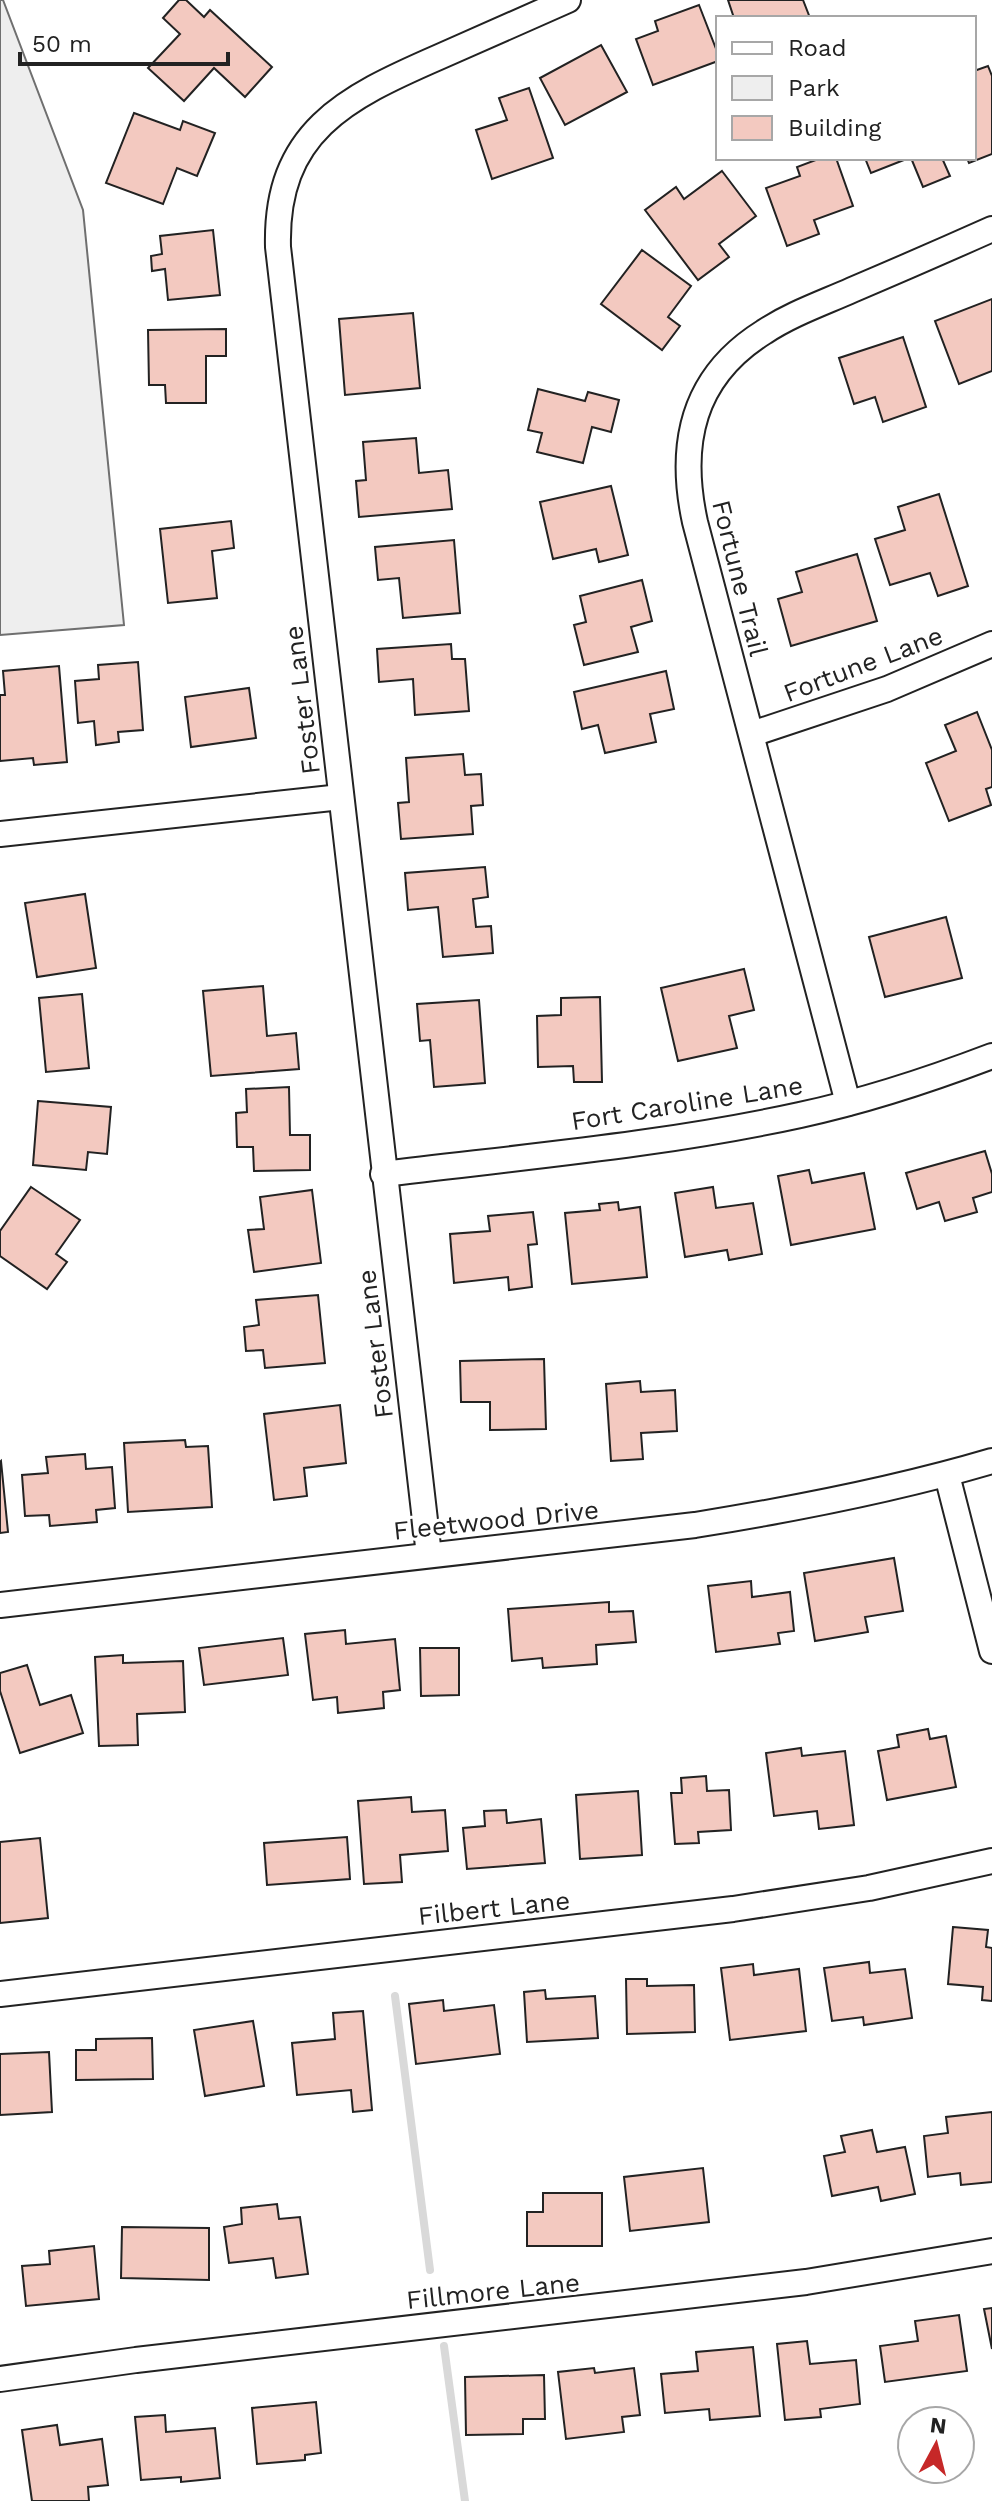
<svg xmlns="http://www.w3.org/2000/svg" width="992" height="2501" font-family="'Work Sans',sans-serif">
  <rect width="100%" height="100%" fill="#fff"/>
  <polygon fill="#eee" stroke="#6f6f6f" stroke-width="2" points="0,0 3,0 83,210 124,625 0,635"/>
  <g fill="none" stroke-linecap="round" stroke-linejoin="round">
    <g stroke="#d9d9d9" stroke-width="8">
      <polyline points="395,1996 430,2270"/>
      <polyline points="444,2346 465,2501"/>
    </g>
  </g>
  <g fill="#f3c9c0" stroke="#222" stroke-width="2">
    <polygon points="179,0 186,0 204,17 210,10 272,67 245,97 214,68 184,101 148,68 180,34 163,18"/>
    <polygon points="728,0 803,0 810,18 734,18"/>
    <polygon points="699,5 718,54 718,61 653,85 636,39 658,31 655,21"/>
    <polygon points="601,45 627,92 565,125 540,78"/>
    <polygon points="988,66 992,76 992,154 969,163 967,158 974,158 974,71"/>
    <polygon points="529,88 553,158 492,179 476,130 507,120 499,98"/>
    <polygon points="134,113 180,130 183,121 215,133 197,176 177,168 163,204 106,183"/>
    <polygon points="821,158 836,158 853,206 814,220 819,234 787,246 766,188 800,176 797,167"/>
    <polygon points="865,158 909,158 871,173"/>
    <polygon points="911,158 942,158 950,176 923,187"/>
    <polygon points="722,171 756,216 719,244 729,257 698,280 645,210 676,187 684,199"/>
    <polygon points="213,230 220,295 168,300 165,269 152,271 151,256 162,254 160,236"/>
    <polygon points="642,250 691,286 668,317 680,326 662,350 601,304"/>
    <polygon points="992,299 992,371 959,384 935,321"/>
    <polygon points="413,313 420,388 345,395 339,319"/>
    <polygon points="226,329 226,356 206,356 206,403 166,403 165,385 149,385 148,330"/>
    <polygon points="903,337 926,407 883,422 875,397 854,404 839,358"/>
    <polygon points="538,389 585,401 588,392 619,400 611,432 592,427 583,463 537,452 542,433 528,430"/>
    <polygon points="416,438 419,473 448,470 452,509 359,517 356,481 366,480 363,442"/>
    <polygon points="611,486 628,555 599,562 596,549 553,559 540,502"/>
    <polygon points="939,494 968,586 938,596 930,573 890,585 875,539 905,530 898,507"/>
    <polygon points="231,521 234,548 212,551 217,598 168,603 160,529"/>
    <polygon points="454,540 460,613 403,618 399,578 378,580 375,547"/>
    <polygon points="857,554 877,621 791,646 778,599 802,592 796,572"/>
    <polygon points="642,580 652,621 631,627 638,652 584,665 574,625 586,622 580,596"/>
    <polygon points="451,644 452,659 465,659 469,711 415,715 413,679 379,682 377,649"/>
    <polygon points="138,662 143,730 118,732 119,742 96,745 94,721 78,723 75,681 99,679 98,665"/>
    <polygon points="59,666 67,762 34,765 33,758 0,761 0,695 5,695 3,671"/>
    <polygon points="666,671 674,709 650,714 656,742 605,753 598,725 582,729 574,692"/>
    <polygon points="249,688 256,738 191,747 185,697"/>
    <polygon points="977,712 992,750 992,787 986,789 991,805 949,821 926,763 956,751 945,725"/>
    <polygon points="463,754 465,775 481,774 483,805 471,806 473,834 401,839 398,803 409,802 406,758"/>
    <polygon points="485,867 488,897 473,899 476,927 491,926 493,953 443,957 438,907 408,910 405,873"/>
    <polygon points="85,894 96,968 37,977 25,903"/>
    <polygon points="946,917 962,978 885,997 869,937"/>
    <polygon points="744,969 754,1010 729,1016 737,1048 678,1061 661,988"/>
    <polygon points="263,986 267,1036 296,1033 299,1069 211,1076 203,991"/>
    <polygon points="82,994 89,1068 46,1072 39,998"/>
    <polygon points="600,997 602,1082 574,1082 573,1066 538,1067 537,1016 561,1015 561,998"/>
    <polygon points="479,1000 485,1083 434,1087 430,1040 420,1041 417,1004"/>
    <polygon points="289,1087 290,1135 310,1135 310,1170 254,1171 253,1147 237,1147 236,1113 247,1112 246,1089"/>
    <polygon points="38,1101 111,1107 107,1154 88,1152 86,1170 33,1165"/>
    <polygon points="985,1151 992,1174 992,1192 973,1198 977,1212 945,1221 939,1202 917,1209 906,1173"/>
    <polygon points="809,1170 812,1183 864,1173 875,1229 791,1245 778,1176"/>
    <polygon points="31,1187 80,1220 56,1254 67,1262 47,1289 0,1256 0,1231"/>
    <polygon points="713,1187 716,1208 753,1203 762,1254 729,1260 727,1250 685,1257 675,1193"/>
    <polygon points="312,1190 321,1263 254,1272 248,1230 264,1229 260,1197"/>
    <polygon points="618,1202 619,1210 640,1207 647,1277 572,1284 565,1213 600,1210 599,1204"/>
    <polygon points="533,1212 537,1244 528,1245 532,1287 509,1290 508,1277 454,1283 450,1234 490,1231 488,1216"/>
    <polygon points="318,1295 325,1363 265,1368 263,1350 246,1351 244,1327 259,1325 256,1300"/>
    <polygon points="544,1359 546,1429 490,1430 490,1402 461,1402 460,1361"/>
    <polygon points="640,1381 641,1392 675,1390 677,1431 641,1433 643,1459 611,1461 606,1384"/>
    <polygon points="340,1405 346,1463 304,1468 307,1496 274,1500 264,1414"/>
    <polygon points="185,1440 186,1447 208,1446 212,1507 128,1512 124,1443"/>
    <polygon points="85,1454 86,1469 112,1467 115,1508 96,1510 97,1522 50,1526 49,1515 25,1516 22,1475 48,1473 46,1457"/>
    <polygon points="1,1461 8,1532 0,1533 0,1462"/>
    <polygon points="894,1558 903,1611 865,1617 868,1632 815,1641 804,1573"/>
    <polygon points="751,1581 752,1597 790,1592 794,1631 778,1633 780,1644 716,1652 708,1586"/>
    <polygon points="609,1602 609,1612 633,1611 636,1642 596,1645 597,1664 543,1668 542,1658 512,1661 508,1609"/>
    <polygon points="345,1630 346,1644 395,1639 400,1690 383,1692 384,1708 338,1713 337,1697 313,1700 305,1634"/>
    <polygon points="283,1638 288,1675 204,1685 199,1648"/>
    <polygon points="420,1648 459,1648 459,1695 421,1696"/>
    <polygon points="123,1655 123,1663 183,1661 185,1712 137,1714 138,1745 99,1746 95,1657"/>
    <polygon points="27,1665 40,1705 71,1695 83,1733 20,1753 0,1691 0,1673"/>
    <polygon points="928,1729 930,1739 946,1736 956,1787 887,1800 878,1751 899,1747 897,1735"/>
    <polygon points="801,1748 802,1756 845,1751 854,1825 819,1829 817,1811 774,1816 766,1753"/>
    <polygon points="706,1776 707,1791 729,1790 731,1830 698,1832 699,1843 675,1844 671,1793 682,1793 681,1778"/>
    <polygon points="638,1791 642,1855 580,1859 576,1795"/>
    <polygon points="411,1797 412,1812 445,1810 448,1851 400,1855 402,1882 364,1884 358,1801"/>
    <polygon points="506,1810 507,1823 541,1819 545,1863 467,1869 463,1828 485,1826 484,1811"/>
    <polygon points="347,1837 350,1879 267,1885 264,1843"/>
    <polygon points="40,1838 48,1918 0,1923 0,1842"/>
    <polygon points="953,1927 988,1930 986,1947 992,1948 992,2001 982,2000 983,1987 948,1984"/>
    <polygon points="869,1962 870,1973 905,1969 912,2018 864,2025 863,2017 832,2021 824,1968"/>
    <polygon points="753,1964 754,1975 799,1969 806,2031 730,2040 721,1968"/>
    <polygon points="626,1979 647,1979 647,1986 694,1985 695,2032 627,2034"/>
    <polygon points="545,1990 546,1999 595,1996 598,2038 527,2042 524,1992"/>
    <polygon points="443,2000 444,2011 494,2005 500,2054 416,2064 409,2004"/>
    <polygon points="363,2011 372,2110 353,2112 351,2090 297,2095 292,2043 335,2039 333,2013"/>
    <polygon points="253,2021 264,2086 205,2096 194,2030"/>
    <polygon points="152,2038 153,2079 76,2080 76,2050 96,2050 96,2039"/>
    <polygon points="49,2052 52,2112 0,2115 0,2054"/>
    <polygon points="992,2112 992,2182 961,2185 960,2173 928,2177 924,2136 948,2133 946,2117"/>
    <polygon points="872,2130 877,2152 905,2147 915,2194 881,2201 878,2187 832,2196 824,2156 845,2152 841,2136"/>
    <polygon points="703,2168 709,2222 630,2231 624,2177"/>
    <polygon points="543,2193 602,2193 602,2246 527,2246 527,2212 543,2212"/>
    <polygon points="277,2204 279,2219 300,2217 308,2274 276,2278 273,2258 229,2263 224,2227 242,2224 241,2208"/>
    <polygon points="122,2227 209,2228 209,2280 121,2278"/>
    <polygon points="94,2246 99,2299 26,2306 22,2266 50,2264 49,2251"/>
    <polygon points="992,2308 992,2349 984,2309"/>
    <polygon points="959,2315 967,2371 885,2382 880,2346 918,2341 915,2321"/>
    <polygon points="807,2341 810,2364 856,2360 860,2404 820,2409 821,2417 785,2420 777,2344"/>
    <polygon points="753,2347 760,2416 710,2420 709,2409 665,2413 661,2374 698,2371 696,2352"/>
    <polygon points="594,2368 595,2373 634,2368 640,2415 622,2417 624,2432 566,2439 558,2372"/>
    <polygon points="544,2375 545,2419 523,2419 523,2434 466,2435 465,2377"/>
    <polygon points="316,2402 321,2453 305,2455 305,2460 257,2464 252,2408"/>
    <polygon points="165,2415 166,2432 215,2428 220,2478 181,2482 181,2477 141,2480 135,2417"/>
    <polygon points="57,2425 60,2445 102,2439 108,2485 88,2487 89,2501 32,2501 22,2430"/>
  </g>
  <g fill="none" stroke-linecap="round" stroke-linejoin="round">
    <g stroke="#222" stroke-width="28">
      <g id="street">
        <polyline points="752,734 887,689 992,644"/>
        <polyline points="0,834 341,797"/>
        <path d="M848 1103 695 522C678 444 692 377 764 332 791 314 823 303 852 290 899 270 945 250 992 229"/>
        <path d="M383 1174C522 1157 663 1145 800 1115 865 1101 929 1080 992 1056"/>
        <polyline points="947,1475 992,1651"/>
        <path d="M429 1555 278 247C275 132 345 98 439 57 482 38 525 19 568 0"/>
        <path d="M0 1605 695 1525C795 1509 894 1490 992 1461"/>
        <polyline points="0,1994 733,1909 869,1888 992,1861"/>
        <polyline points="0,2379 136,2360 806,2282 992,2251"/>
      </g>
    </g>
    <use href="#street" stroke="#fff" stroke-width="24"/>
  </g>
  <g text-anchor="middle" stroke-width="6" stroke-linejoin="round" paint-order="stroke">
    <g font-size="26" fill="#222" stroke="#fff">
      <text transform="translate(740 578) rotate(76)" y="9">Fortune Trail</text>
      <text transform="translate(863 664) rotate(-21)" y="9">Fortune Lane</text>
      <text transform="translate(302 700) rotate(-97)" y="9">Foster Lane</text>
      <text transform="translate(687 1103) rotate(-9)" y="9">Fort Caroline Lane</text>
      <text transform="translate(375 1344) rotate(-97)" y="9">Foster Lane</text>
      <text transform="translate(496 1520) rotate(-6)" y="9">Fleetwood Drive</text>
      <text transform="translate(494 1908) rotate(-6)" y="9">Filbert Lane</text>
      <text transform="translate(493 2291) rotate(-6)" y="9">Fillmore Lane</text>
    </g>
  </g>
  <rect x="716" y="16" width="260" height="144" fill="#ffffff" stroke="#a7a7a7" stroke-width="2"/>
  <rect x="732" y="42" width="40" height="12" fill="#ffffff" stroke="#a7a7a7" stroke-width="2"/>
  <text x="788" y="56" font-size="24" fill="#222222">Road</text>
  <rect x="732" y="76" width="40" height="24" fill="#eeeeee" stroke="#a7a7a7" stroke-width="2"/>
  <text x="788" y="96" font-size="24" fill="#222222">Park</text>
  <rect x="732" y="116" width="40" height="24" fill="#f3c9c0" stroke="#a7a7a7" stroke-width="2"/>
  <text x="788" y="136" font-size="24" fill="#222222">Building</text>
  <g transform="translate(936 2445) rotate(7)"><circle r="38" fill="#ffffff" stroke="#a7a7a7" stroke-width="2"/>
  <path d="M0-6L14 30L0 20L-14 30Z" fill="#c62828"/>
  <text y="-12" font-size="22" font-weight="bold" text-anchor="middle" fill="#222222">N</text>
  </g>
  <path d="M20 52v12h208v-12" fill="none" stroke="#222222" stroke-width="4"/>
  <text x="32" y="52" font-size="24" fill="#222222" stroke="#ffffff" stroke-width="6" paint-order="stroke">50 m</text>
</svg>
